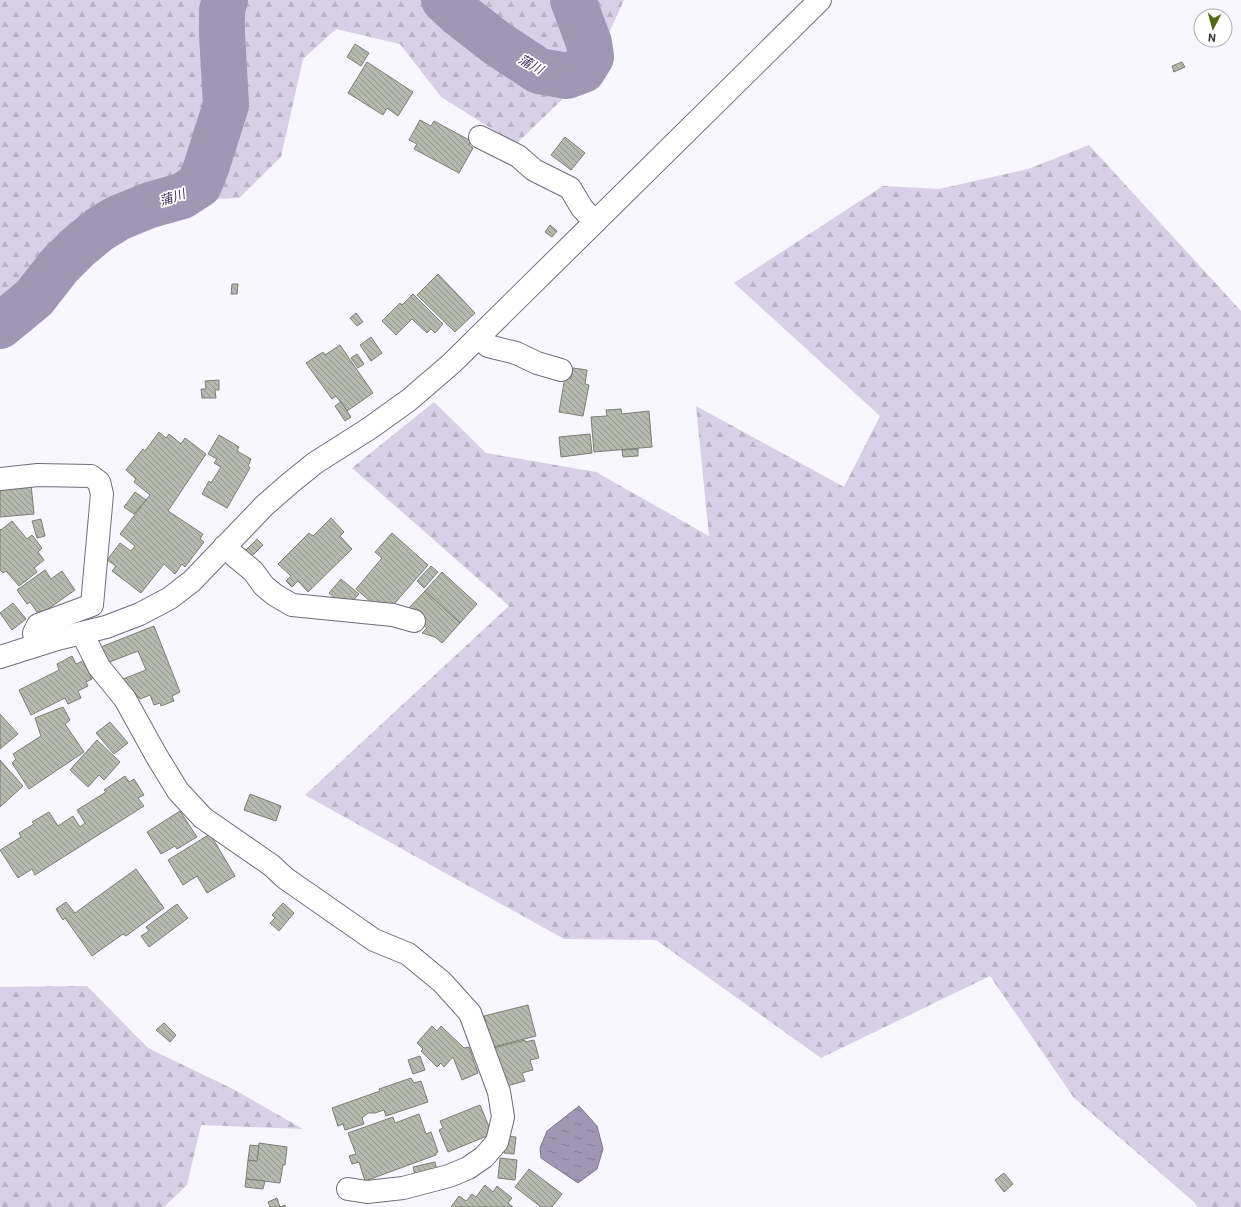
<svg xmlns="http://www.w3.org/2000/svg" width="1241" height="1207" font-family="Roboto,'Noto Sans JP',sans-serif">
  <defs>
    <pattern id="forest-firs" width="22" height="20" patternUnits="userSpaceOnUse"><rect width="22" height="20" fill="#d7d0e6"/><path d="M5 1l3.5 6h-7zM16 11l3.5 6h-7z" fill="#b9b3c6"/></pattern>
    <pattern id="water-ripples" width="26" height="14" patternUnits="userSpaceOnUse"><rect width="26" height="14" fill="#a097b5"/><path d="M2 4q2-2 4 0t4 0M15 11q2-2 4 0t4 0" fill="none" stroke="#837c94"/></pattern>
    <pattern id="building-back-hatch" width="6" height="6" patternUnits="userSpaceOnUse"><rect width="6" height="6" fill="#b6baae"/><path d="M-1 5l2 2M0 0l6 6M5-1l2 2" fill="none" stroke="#95988e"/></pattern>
  </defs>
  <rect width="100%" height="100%" fill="#f8f6fe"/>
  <g fill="url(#forest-firs)">
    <polygon points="0,0 624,0 607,37 575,87 516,144 441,97 400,44 336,29 303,59 281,157 239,198 159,202 100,255 23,318 0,318"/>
    <polygon points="1089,145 1241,311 1241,1207 1197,1207 1194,1202 1074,1098 990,976 821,1058 656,940 564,939 305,795 509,606 352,468 434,402 486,453 596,472 709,536 696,406 844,487 880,416 734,283 883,186 939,189 1028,169"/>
    <polygon points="87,986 148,1048 235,1090 303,1129 201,1125 187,1185 164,1207 0,1207 0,987"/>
  </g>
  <polygon fill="url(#water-ripples)" stroke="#7f788f" points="579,1106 597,1126 603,1149 597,1169 578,1183 541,1158 540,1148 547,1131"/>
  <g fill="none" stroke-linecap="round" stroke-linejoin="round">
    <g stroke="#a097b5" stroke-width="46">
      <polyline points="444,0 458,13 498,44 539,71 567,76 583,70 591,57 589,43 573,0"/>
      <polyline points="0,326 34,298 59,266 78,247 100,229 118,218 150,205 182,196 199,185 206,168 226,105 222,34 222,10 225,0"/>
    </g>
  </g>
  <g fill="url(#building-back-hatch)" stroke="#7b7f74">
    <polygon points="355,44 369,53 361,66 347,57"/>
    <polygon points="367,62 413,92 398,116 387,108 383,115 348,93"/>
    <polygon points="1182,62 1185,67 1174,72 1172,66"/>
    <polygon points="420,120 431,126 434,121 471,141 469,145 473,148 459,173 414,149 417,144 409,140"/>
    <polygon points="565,137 585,153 571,170 551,155"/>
    <polygon points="550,225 557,231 552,237 545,232"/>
    <polygon points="438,274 475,313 455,332 417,295"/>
    <polygon points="232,284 238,284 237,294 231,294"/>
    <polygon points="413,294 443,324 435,333 431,329 427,333 412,319 396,335 382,321 400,303 402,305"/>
    <polygon points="356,313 363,322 357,326 350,318"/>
    <polygon points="371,337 382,353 371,361 360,345"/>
    <polygon points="340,345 373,393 347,411 336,396 332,399 306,363 323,352 325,355"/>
    <polygon points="357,354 364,364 358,368 351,358"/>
    <polygon points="573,368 587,370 585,384 589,385 583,416 559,412 565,377 571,378"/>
    <polygon points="219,380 219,390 215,390 216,398 202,398 201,389 206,389 205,381"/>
    <polygon points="341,402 351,417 345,421 335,406"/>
    <polygon points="621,409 622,414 649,411 652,447 594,452 591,417 607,416 606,410"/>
    <polygon points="159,432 166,438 169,434 181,444 185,438 206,454 168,511 203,534 200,539 204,542 185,567 182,564 175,574 164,564 141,593 112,571 116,566 107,560 120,543 131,551 135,546 120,534 150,495 134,482 136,479 126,470 143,449 145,451"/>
    <polygon points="590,434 592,453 561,457 559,437"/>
    <polygon points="219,435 239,447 237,451 251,459 248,466 250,468 227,508 202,494 209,481 211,483 221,467 214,463 217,459 208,454"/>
    <polygon points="638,449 638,456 623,457 622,450"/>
    <polygon points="0,482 31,484 34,514 0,517"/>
    <polygon points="135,492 146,500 134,514 124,507"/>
    <polygon points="331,518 344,532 340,536 352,549 308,592 298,581 292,587 286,581 291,576 278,564 309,533 313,536"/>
    <polygon points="41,519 45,536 37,538 32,521"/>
    <polygon points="12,521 27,539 32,535 42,548 38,552 44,560 34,568 37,572 19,586 6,571 3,573 0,570 0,529 1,530"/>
    <polygon points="392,533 428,565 388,611 379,609 356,589 382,558 375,552"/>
    <polygon points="257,539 263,545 252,556 246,550"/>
    <polygon points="431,566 438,572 424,588 417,581"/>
    <polygon points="45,570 51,579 62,571 75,590 41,614 39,611 37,612 30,602 27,604 17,590"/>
    <polygon points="442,572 477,604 460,623 425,591"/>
    <polygon points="341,579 359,594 346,608 329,593"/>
    <polygon points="425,591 460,623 442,643 435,637 422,633 427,628 407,610"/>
    <polygon points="13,603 26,619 12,630 0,613"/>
    <polygon points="154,626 180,692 172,696 174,701 161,706 160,703 154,705 150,695 140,699 123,679 146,670 138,651 107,663 101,647"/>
    <polygon points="72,656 76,664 83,661 92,679 86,682 88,686 78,691 81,698 68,704 65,698 31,715 19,690 59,670 57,664"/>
    <polygon points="63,707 70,720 65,724 84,752 29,789 12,763 16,759 13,754 41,736 35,718"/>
    <polygon points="0,714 18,734 0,749"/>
    <polygon points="110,722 128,743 114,754 96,733"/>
    <polygon points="97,740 120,762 104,780 99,775 88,787 70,770"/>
    <polygon points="0,760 23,786 0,807"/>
    <polygon points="125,776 129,782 134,779 144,795 138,798 144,806 35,875 32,869 18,878 0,850 21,837 19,833 34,824 32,822 49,812 58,826 73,816 80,827 85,823 77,810 106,792 104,790"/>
    <polygon points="250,794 281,806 276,821 244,810"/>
    <polygon points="180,811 197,837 177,849 175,846 161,854 147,832"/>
    <polygon points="210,834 235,876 207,893 197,876 183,885 168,860"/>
    <polygon points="136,869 164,908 126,936 123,934 92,956 65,918 63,920 56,909 66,902 75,913"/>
    <polygon points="283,903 294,913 279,931 270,923 275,918 272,915"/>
    <polygon points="177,904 188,918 149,947 141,936 149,931 146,927"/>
    <polygon points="528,1005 536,1036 493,1047 484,1016"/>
    <polygon points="164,1023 176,1035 170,1042 156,1030"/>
    <polygon points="432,1026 437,1031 441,1026 464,1048 469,1047 478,1073 462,1080 453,1057 444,1067 441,1063 437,1067 421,1051 423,1049 417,1043"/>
    <polygon points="525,1040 525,1042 534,1040 539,1058 530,1060 533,1070 522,1073 525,1081 503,1087 493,1048"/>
    <polygon points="420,1056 425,1070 413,1074 408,1060"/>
    <polygon points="411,1078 414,1083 421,1081 428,1102 386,1116 384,1110 375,1113 368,1113 362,1118 364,1124 345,1130 343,1124 338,1126 332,1108 380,1091 379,1089"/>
    <polygon points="480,1105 492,1134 448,1152 439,1130 443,1128 440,1121"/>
    <polygon points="419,1114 426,1134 431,1132 438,1152 436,1153 436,1155 365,1181 359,1162 352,1164 349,1156 356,1154 348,1133 393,1117 395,1123"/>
    <polygon points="506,1136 516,1137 514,1154 504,1153"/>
    <polygon points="259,1143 287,1147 285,1165 283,1165 280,1183 246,1179 248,1160 257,1161"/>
    <polygon points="250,1145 259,1146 257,1161 248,1160"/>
    <polygon points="500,1158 517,1160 515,1180 498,1178"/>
    <polygon points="435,1162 438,1175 416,1180 413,1167"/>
    <polygon points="529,1169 562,1194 552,1207 541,1207 515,1187"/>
    <polygon points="1004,1173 1013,1184 1004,1192 995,1180"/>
    <polygon points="246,1179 265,1181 263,1189 245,1187"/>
    <polygon points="485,1185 493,1192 497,1186 512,1198 508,1203 513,1207 451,1207 459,1196 466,1201 472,1194 476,1197"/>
    <polygon points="277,1198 280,1207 285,1205 286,1207 270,1207 268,1202"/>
  </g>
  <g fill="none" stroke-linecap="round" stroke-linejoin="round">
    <g stroke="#706d78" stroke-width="24">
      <g id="street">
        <polyline points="480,137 518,156 534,170 570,188 582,208 595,222"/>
        <polyline points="479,337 488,346 516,353 537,363 561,370"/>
        <polyline points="0,479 38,475 91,476 99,482 102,494 92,605 38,625 34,633 36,645"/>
        <polyline points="224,547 253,571 264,586 275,595 292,605 393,615 414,621"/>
        <polyline points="82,633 99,667 125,699 156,755 178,791 203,818 271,865 285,878 374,940 408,954 442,982 470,1013 499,1092 503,1117 497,1142 484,1157 468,1168 449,1176 403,1188 367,1192 348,1189"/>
      </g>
    </g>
    <g stroke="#706d78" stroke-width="24">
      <polyline id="secondary" points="0,657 57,639 106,627 140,614 170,598 192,581 265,505 289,484 315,463 370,428 409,400 452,363 820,0"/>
    </g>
    <use href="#street" stroke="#fff" stroke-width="22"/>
    <use href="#secondary" stroke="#fff" stroke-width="22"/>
  </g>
  <g text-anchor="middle" stroke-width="3.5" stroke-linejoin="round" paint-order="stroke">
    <g font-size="13" font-style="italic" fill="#443560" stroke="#fff">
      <text transform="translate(531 64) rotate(29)" y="5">蒲川</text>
      <text transform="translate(172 197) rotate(-19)" y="5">蒲川</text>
    </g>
  </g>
  <g transform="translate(1213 28) rotate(186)"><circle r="19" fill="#ffffff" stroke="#adadae"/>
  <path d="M0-3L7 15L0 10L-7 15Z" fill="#546712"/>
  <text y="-6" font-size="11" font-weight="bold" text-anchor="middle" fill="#323135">N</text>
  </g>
</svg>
